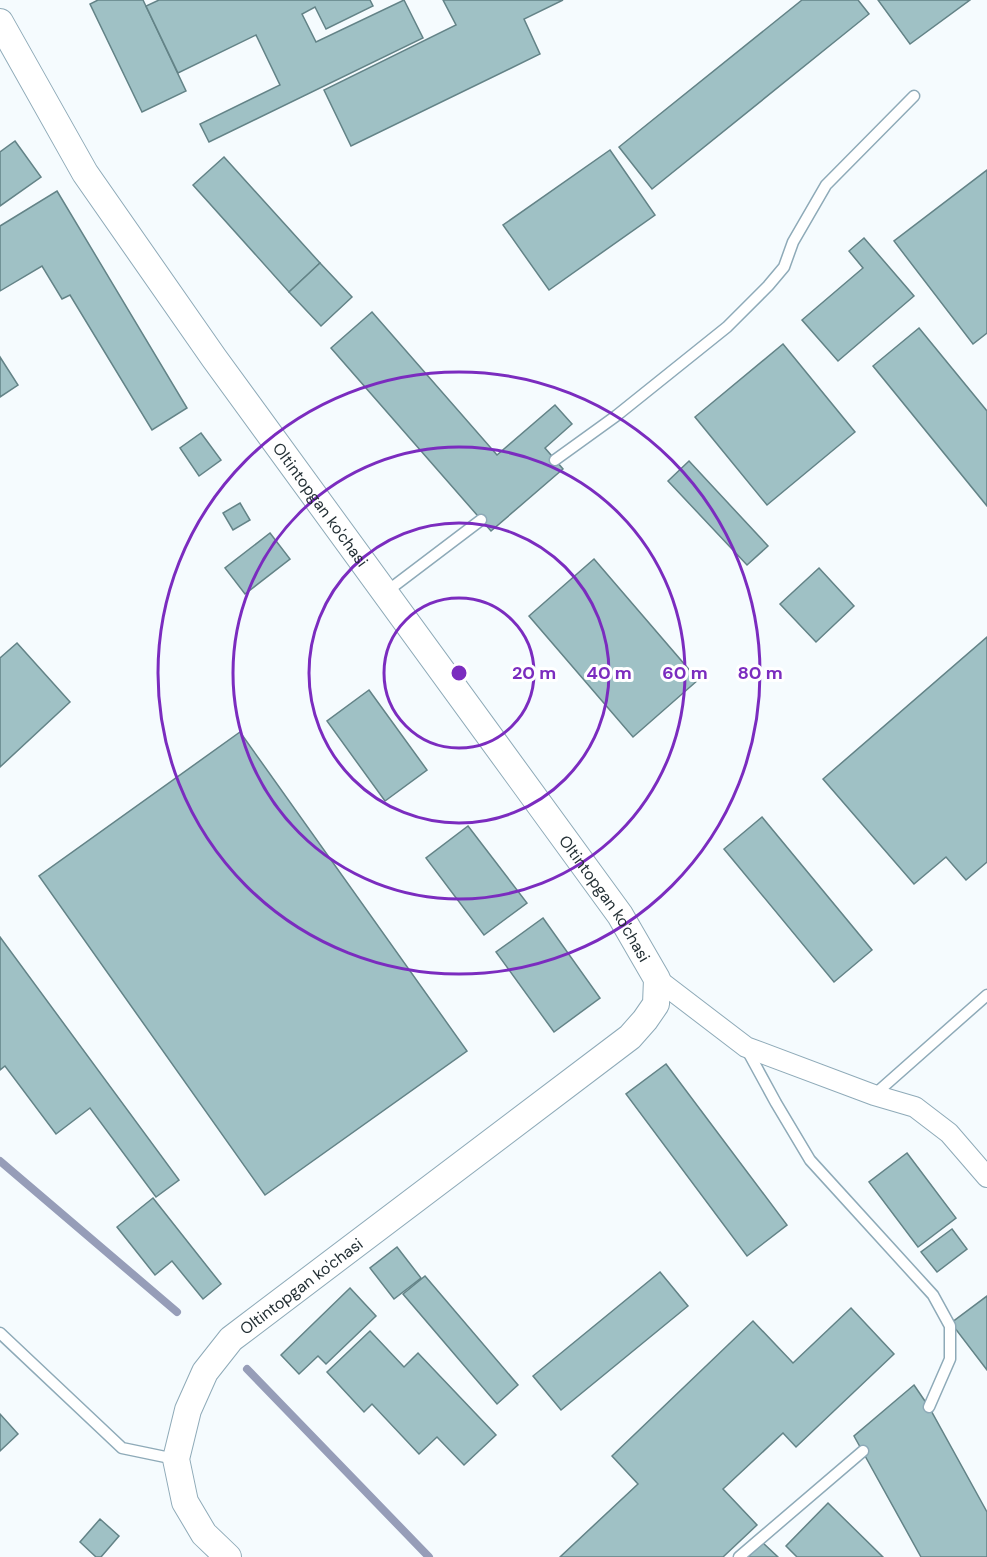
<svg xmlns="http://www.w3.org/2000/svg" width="987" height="1557" font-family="'DM Sans',sans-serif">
  <rect width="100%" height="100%" fill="#f5fbfe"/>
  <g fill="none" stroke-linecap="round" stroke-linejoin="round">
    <g stroke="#969db8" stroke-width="8">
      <polyline points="0,1161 177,1312"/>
      <polyline points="247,1369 429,1557"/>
    </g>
  </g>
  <g fill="#9fc1c5" stroke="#638387" stroke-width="1.5">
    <polygon points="98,0 143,0 186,91 142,112 90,4"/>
    <polygon points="159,0 370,0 373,6 326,29 315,7 302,14 316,42 404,0 423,38 209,142 200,124 280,85 256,35 178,73 146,6"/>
    <polygon points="443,0 563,0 524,19 540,54 351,146 324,90 456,25"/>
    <polygon points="802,0 858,0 869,14 652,189 619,147"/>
    <polygon points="878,0 970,0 910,44"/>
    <polygon points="15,141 41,177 0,206 0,152"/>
    <polygon points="610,150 655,215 549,290 503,225"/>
    <polygon points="224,157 320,263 289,292 193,185"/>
    <polygon points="987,170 987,333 973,344 894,241"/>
    <polygon points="57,191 187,408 152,430 70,295 62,299 42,266 0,291 0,226"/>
    <polygon points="864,238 914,296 838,361 802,320 863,268 849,251"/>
    <polygon points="320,263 352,297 321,326 289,292"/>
    <polygon points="372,312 497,455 555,405 572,424 545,448 563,469 491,531 331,348"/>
    <polygon points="919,328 987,411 987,506 873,366"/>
    <polygon points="783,344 855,432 767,505 695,417"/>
    <polygon points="0,357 18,385 0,397"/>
    <polygon points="201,433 221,460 199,476 180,448"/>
    <polygon points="689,461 768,546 747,565 668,481"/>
    <polygon points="240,503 250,520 233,530 223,513"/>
    <polygon points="270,533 290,559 245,594 225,568"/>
    <polygon points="594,559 698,680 633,737 529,616"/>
    <polygon points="819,568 854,606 816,642 780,604"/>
    <polygon points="987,637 987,862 966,880 946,857 914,884 823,779"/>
    <polygon points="17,643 70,702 0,767 0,658"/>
    <polygon points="369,690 427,770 385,801 327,721"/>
    <polygon points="240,732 467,1051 265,1195 39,876"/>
    <polygon points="762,817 872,950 834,982 724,849"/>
    <polygon points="468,826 527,903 484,935 426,858"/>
    <polygon points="543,918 600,998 554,1032 496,952"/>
    <polygon points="0,937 179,1180 156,1197 90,1108 56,1134 5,1066 0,1070"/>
    <polygon points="666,1064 787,1225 747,1256 626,1094"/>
    <polygon points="907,1153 956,1218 918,1247 869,1182"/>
    <polygon points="153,1198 221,1284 203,1299 172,1261 155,1275 117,1227"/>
    <polygon points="952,1229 967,1249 937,1272 921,1252"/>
    <polygon points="397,1247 421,1278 394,1299 370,1268"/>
    <polygon points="660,1272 688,1306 561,1410 533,1376"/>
    <polygon points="425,1276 518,1385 497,1404 403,1294"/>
    <polygon points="350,1288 376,1316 326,1364 318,1356 299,1374 281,1355"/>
    <polygon points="987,1296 987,1370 951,1323"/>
    <polygon points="851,1308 894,1354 796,1447 783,1433 723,1489 757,1525 723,1557 560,1557 638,1484 612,1456 753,1321 793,1363"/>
    <polygon points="370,1331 404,1367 418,1353 496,1435 464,1465 437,1437 419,1454 372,1404 364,1412 327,1372"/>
    <polygon points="914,1385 929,1407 987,1512 987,1557 921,1557 854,1436"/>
    <polygon points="0,1414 18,1434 0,1451"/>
    <polygon points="828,1503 883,1557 797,1557 786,1546"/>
    <polygon points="100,1519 119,1536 101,1557 96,1557 80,1542"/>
    <polygon points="762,1542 778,1557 748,1557"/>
  </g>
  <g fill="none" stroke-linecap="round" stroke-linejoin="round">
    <g stroke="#8eaab8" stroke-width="13">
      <g id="service">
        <polyline points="555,460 616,416 727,327 768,286 784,267 793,242 826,185 914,96"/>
        <polyline points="386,592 481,520"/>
        <polyline points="746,1048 776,1103 810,1160 933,1295 950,1326 950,1359 929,1407"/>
        <polyline points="874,1095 987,995"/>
        <polyline points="0,1333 122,1448 175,1459"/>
        <polyline points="739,1557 863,1451"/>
      </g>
    </g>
    <g stroke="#8eaab8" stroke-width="22">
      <polyline id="minor" points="657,979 746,1047 874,1095 915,1107 949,1133 987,1177"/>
    </g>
    <g stroke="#8eaab8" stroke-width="28">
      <g id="tertiary">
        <path id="s1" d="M0 22 85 173 214 358 620 915 657 979 656 1004 645 1020 630 1037 231 1339 205 1372 188 1410 176 1459 185 1502 204 1534 228 1557"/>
      </g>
    </g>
    <use href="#service" stroke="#fff" stroke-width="10"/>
    <use href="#minor" stroke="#fff" stroke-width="20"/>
    <use href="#tertiary" stroke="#fff" stroke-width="26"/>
  </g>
  <g fill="none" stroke="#7b2cbf" stroke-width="3">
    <circle cx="459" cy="673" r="75"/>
    <circle cx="459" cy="673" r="150"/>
    <circle cx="459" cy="673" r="226"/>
    <circle cx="459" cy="673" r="301"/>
  </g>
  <g text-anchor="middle" stroke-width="6" stroke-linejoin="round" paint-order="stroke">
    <g font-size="16" fill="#243035" stroke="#fff">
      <text dy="6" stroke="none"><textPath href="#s1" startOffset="580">Oltintopgan ko'chasi</textPath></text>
      <text dy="6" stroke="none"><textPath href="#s1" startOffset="1066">Oltintopgan ko'chasi</textPath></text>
      <text transform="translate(301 1286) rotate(-37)" y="6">Oltintopgan ko'chasi</text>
    </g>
  </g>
  <circle cx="459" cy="673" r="9" fill="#7b2cbf" stroke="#fff" stroke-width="3"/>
  <g font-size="18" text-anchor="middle" font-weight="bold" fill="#7b2cbf" stroke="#fff" stroke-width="6" stroke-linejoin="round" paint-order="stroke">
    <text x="534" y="679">20 m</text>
    <text x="609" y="679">40 m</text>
    <text x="685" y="679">60 m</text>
    <text x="760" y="679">80 m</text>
  </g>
</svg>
